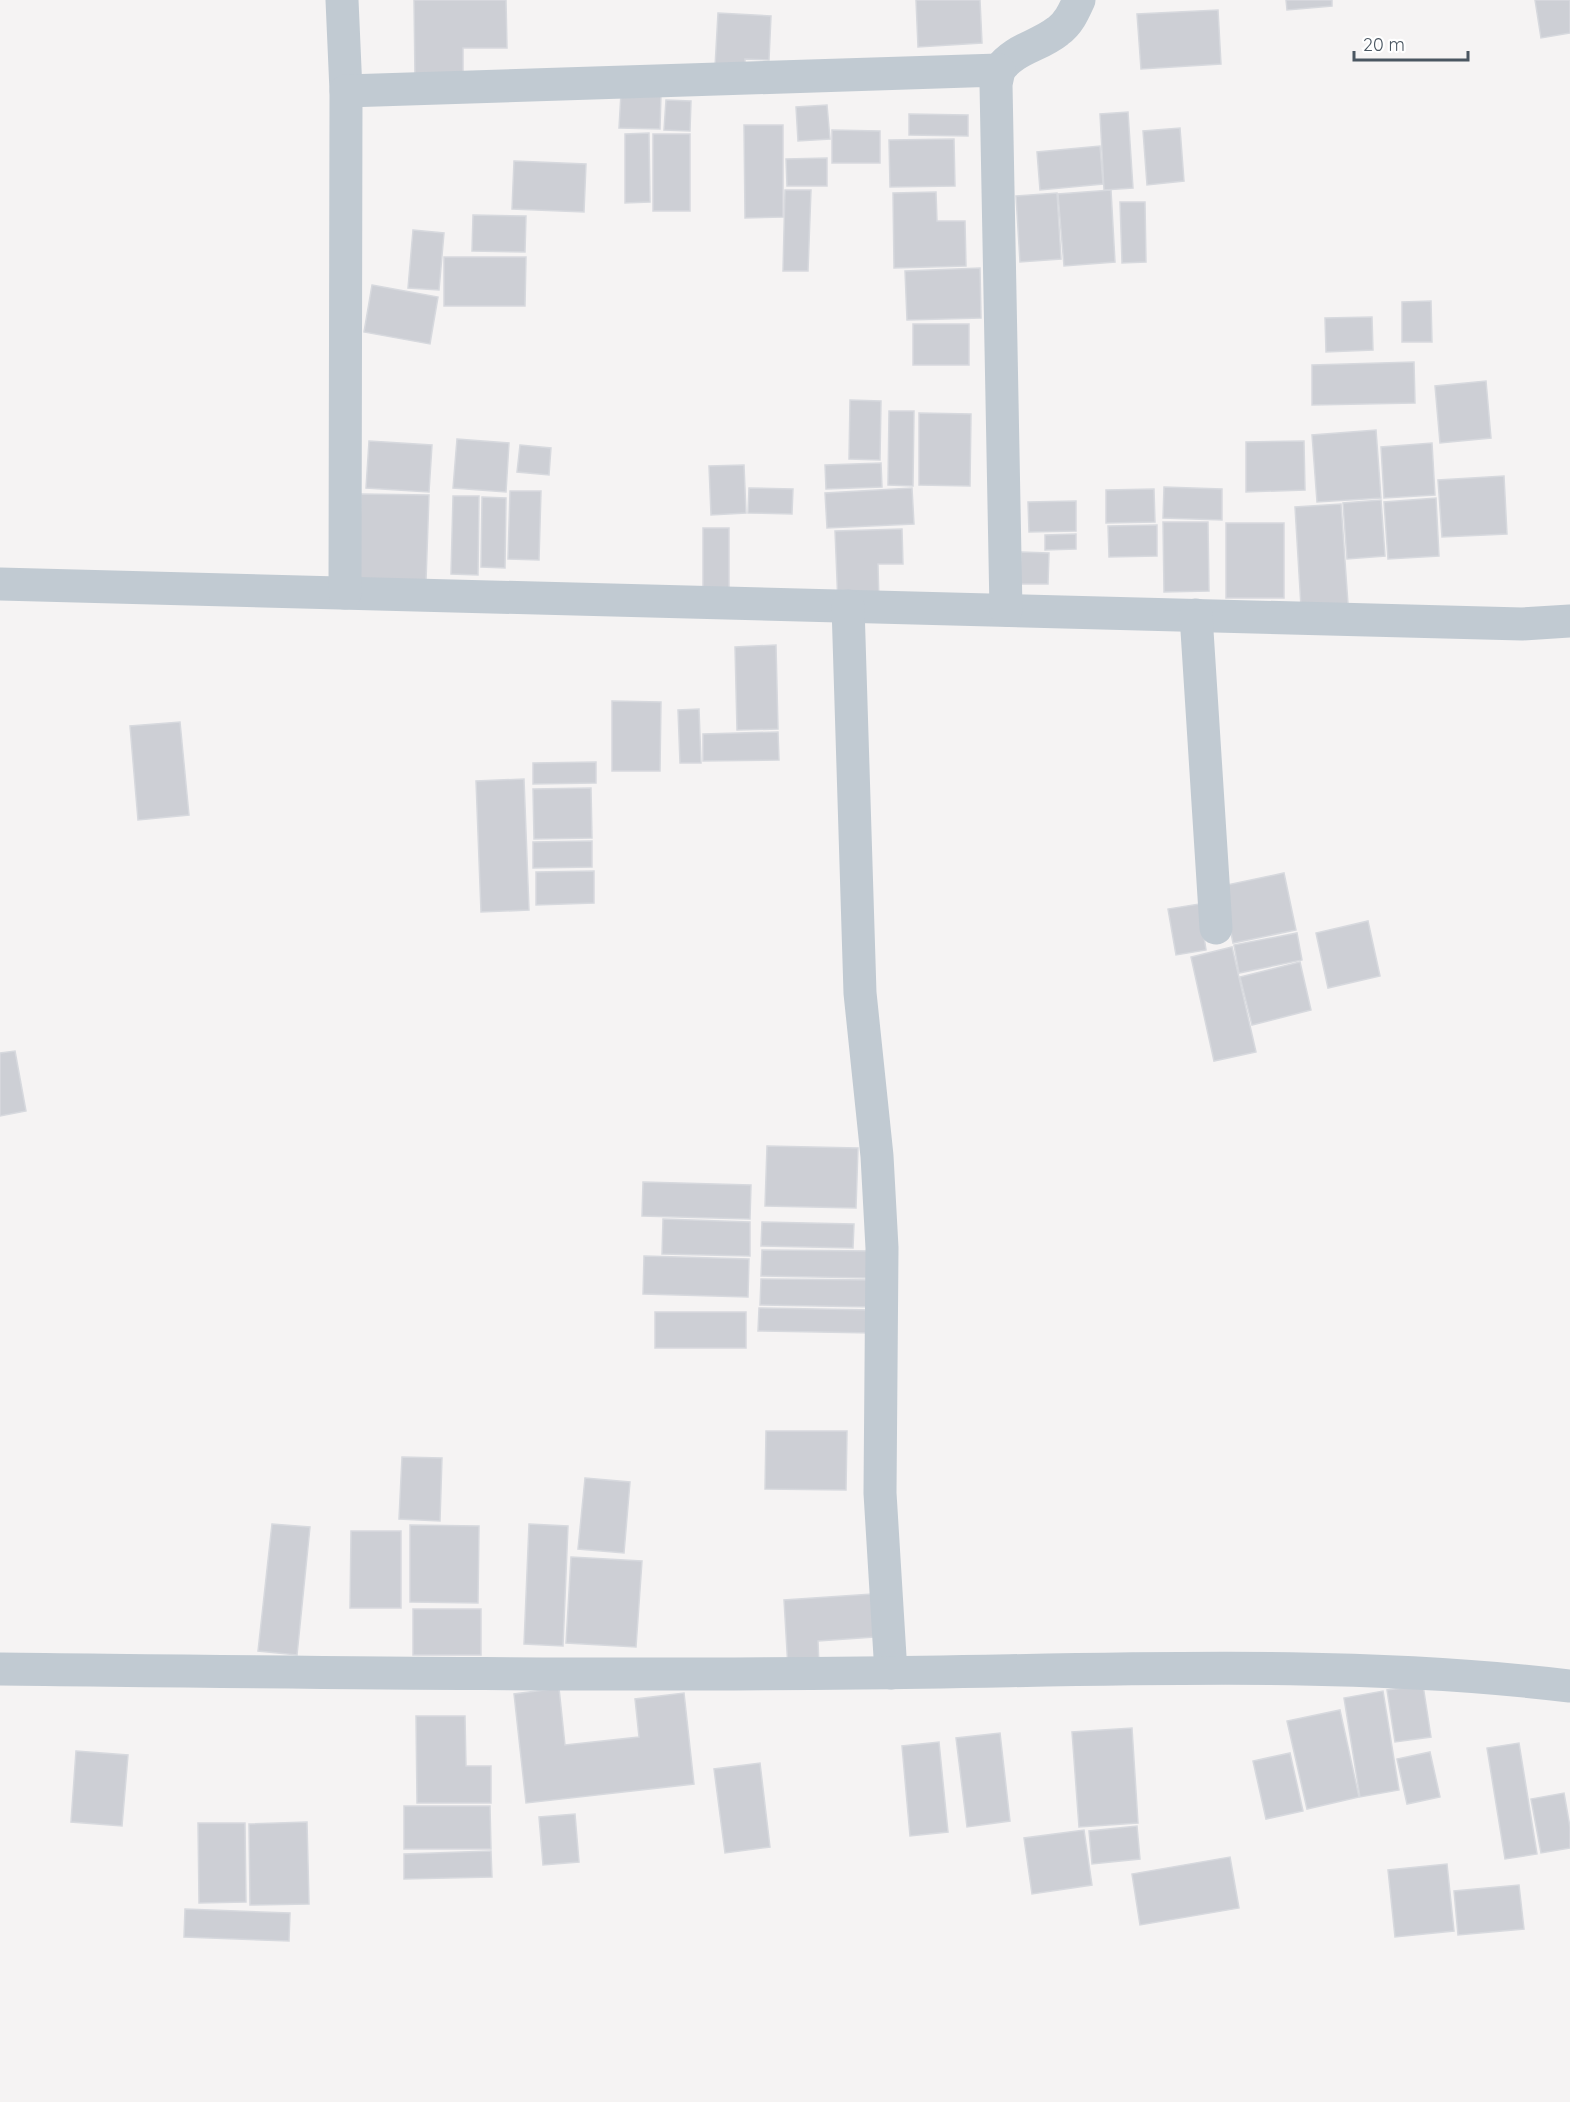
<svg xmlns="http://www.w3.org/2000/svg" width="1570" height="2102" font-family="Quicksand,sans-serif">
  <rect width="100%" height="100%" fill="#f5f3f3"/>
  <g fill="#cdcfd5" stroke="#d7d9de" stroke-width="1.5">
    <polygon points="414,0 506,0 507,48 463,48 463,77 415,78"/>
    <polygon points="916,0 980,0 982,43 918,47"/>
    <polygon points="1286,0 1332,0 1332,6 1287,10"/>
    <polygon points="1535,0 1570,0 1570,33 1541,38"/>
    <polygon points="1218,10 1221,64 1141,69 1137,14"/>
    <polygon points="718,13 771,16 769,60 745,59 745,68 715,67"/>
    <polygon points="621,93 661,94 660,129 619,128"/>
    <polygon points="666,100 691,101 690,131 664,130"/>
    <polygon points="827,105 830,139 798,141 796,107"/>
    <polygon points="1128,112 1133,188 1104,190 1100,114"/>
    <polygon points="909,114 968,115 968,136 909,135"/>
    <polygon points="744,125 783,125 783,217 745,218"/>
    <polygon points="1180,128 1184,181 1147,185 1143,131"/>
    <polygon points="832,130 880,131 880,163 832,163"/>
    <polygon points="649,133 650,202 625,203 625,134"/>
    <rect x="653" y="134" width="37" height="77"/>
    <polygon points="954,139 955,186 890,187 889,140"/>
    <polygon points="1100,146 1103,184 1040,190 1037,152"/>
    <polygon points="827,158 827,186 787,186 786,159"/>
    <polygon points="514,161 586,164 584,212 512,209"/>
    <polygon points="785,190 811,190 808,271 783,271"/>
    <polygon points="1111,190 1115,262 1064,266 1058,194"/>
    <polygon points="936,192 937,221 965,221 966,266 894,268 893,193"/>
    <polygon points="1057,193 1061,259 1020,262 1016,196"/>
    <polygon points="1120,202 1145,202 1146,262 1122,263"/>
    <polygon points="473,215 526,216 525,252 472,251"/>
    <polygon points="413,230 444,233 439,290 408,288"/>
    <polygon points="444,257 526,257 525,306 444,306"/>
    <polygon points="980,268 981,318 907,320 905,271"/>
    <polygon points="372,285 438,297 430,344 364,332"/>
    <polygon points="1431,301 1432,342 1402,342 1402,302"/>
    <polygon points="1372,317 1373,350 1326,352 1325,318"/>
    <rect x="913" y="324" width="56" height="41"/>
    <polygon points="1414,362 1415,403 1312,405 1312,365"/>
    <polygon points="1486,381 1491,438 1440,443 1435,386"/>
    <polygon points="850,400 881,401 880,460 849,459"/>
    <polygon points="889,411 914,411 913,486 888,485"/>
    <polygon points="919,413 971,414 970,486 919,485"/>
    <polygon points="1376,430 1381,498 1317,502 1312,435"/>
    <polygon points="457,439 509,443 506,492 453,488"/>
    <polygon points="369,441 432,445 429,492 366,488"/>
    <polygon points="1304,441 1305,490 1246,492 1246,442"/>
    <polygon points="1432,443 1435,495 1384,498 1381,447"/>
    <polygon points="520,445 551,448 549,475 517,472"/>
    <polygon points="881,463 882,487 826,489 825,465"/>
    <polygon points="744,465 746,513 711,515 709,466"/>
    <polygon points="1504,476 1507,534 1442,537 1438,480"/>
    <polygon points="1164,487 1222,489 1222,520 1163,518"/>
    <polygon points="749,488 793,489 792,514 748,513"/>
    <polygon points="912,488 914,524 827,528 825,493"/>
    <polygon points="1154,489 1155,522 1106,523 1106,490"/>
    <polygon points="510,491 541,491 539,560 508,559"/>
    <polygon points="361,494 429,495 426,581 358,579"/>
    <polygon points="453,496 479,496 478,575 451,574"/>
    <polygon points="482,497 506,498 505,568 481,567"/>
    <polygon points="1436,498 1439,556 1388,559 1384,502"/>
    <polygon points="1381,500 1385,556 1347,559 1343,503"/>
    <polygon points="1076,501 1076,531 1029,532 1028,502"/>
    <polygon points="1341,504 1348,604 1301,607 1295,507"/>
    <polygon points="1163,522 1208,522 1209,591 1164,592"/>
    <rect x="1226" y="523" width="58" height="75"/>
    <polygon points="1157,525 1157,556 1109,557 1108,526"/>
    <polygon points="703,528 729,528 729,594 703,595"/>
    <polygon points="902,529 903,564 878,564 879,603 838,604 835,531"/>
    <polygon points="1076,534 1076,549 1045,550 1045,535"/>
    <polygon points="1021,552 1049,553 1048,584 1020,584"/>
    <polygon points="776,645 778,729 737,730 735,647"/>
    <polygon points="612,701 661,702 660,771 612,771"/>
    <polygon points="699,709 701,763 680,763 678,710"/>
    <polygon points="180,722 189,815 138,820 130,726"/>
    <polygon points="778,732 779,760 703,761 703,734"/>
    <polygon points="596,762 596,783 533,784 533,763"/>
    <polygon points="524,779 529,910 481,912 476,781"/>
    <polygon points="591,788 592,838 534,839 533,789"/>
    <polygon points="592,841 592,867 533,868 533,842"/>
    <polygon points="594,871 594,903 536,905 536,872"/>
    <polygon points="1284,873 1296,930 1233,943 1222,886"/>
    <polygon points="1199,904 1206,950 1176,955 1168,909"/>
    <polygon points="1368,921 1380,976 1328,988 1316,933"/>
    <polygon points="1297,933 1302,960 1239,973 1234,945"/>
    <polygon points="1232,947 1256,1052 1214,1061 1191,957"/>
    <polygon points="1300,962 1311,1010 1252,1025 1240,977"/>
    <polygon points="15,1051 26,1111 0,1116 0,1053"/>
    <polygon points="767,1146 858,1148 856,1208 765,1206"/>
    <polygon points="643,1182 751,1185 750,1219 642,1216"/>
    <polygon points="663,1219 750,1222 750,1256 662,1254"/>
    <polygon points="762,1222 854,1224 853,1248 761,1246"/>
    <polygon points="762,1250 872,1251 872,1278 761,1276"/>
    <polygon points="644,1256 749,1259 748,1297 643,1294"/>
    <polygon points="761,1279 874,1280 874,1307 760,1305"/>
    <polygon points="759,1308 873,1310 873,1333 758,1331"/>
    <rect x="655" y="1312" width="91" height="36"/>
    <polygon points="766,1431 847,1431 846,1490 765,1489"/>
    <polygon points="402,1457 442,1458 440,1521 399,1519"/>
    <polygon points="585,1478 630,1482 624,1553 578,1549"/>
    <polygon points="272,1524 310,1527 297,1655 258,1651"/>
    <polygon points="529,1524 568,1526 563,1646 524,1644"/>
    <polygon points="410,1525 479,1526 478,1603 410,1602"/>
    <polygon points="351,1531 401,1531 401,1608 350,1608"/>
    <polygon points="571,1557 642,1561 636,1647 566,1643"/>
    <polygon points="872,1594 874,1637 818,1641 819,1666 788,1668 784,1600"/>
    <rect x="413" y="1609" width="68" height="46"/>
    <polygon points="1423,1685 1431,1737 1395,1742 1387,1690"/>
    <polygon points="559,1688 565,1745 639,1737 635,1699 684,1693 694,1784 526,1803 514,1694"/>
    <polygon points="1383,1691 1399,1790 1360,1797 1344,1698"/>
    <polygon points="1340,1710 1359,1797 1307,1809 1287,1721"/>
    <polygon points="416,1716 465,1716 466,1766 491,1766 491,1803 417,1803"/>
    <polygon points="1132,1728 1138,1823 1079,1827 1072,1732"/>
    <polygon points="1000,1733 1010,1821 967,1827 956,1738"/>
    <polygon points="939,1742 948,1832 910,1836 902,1746"/>
    <polygon points="1519,1743 1537,1854 1505,1859 1487,1748"/>
    <polygon points="76,1751 128,1755 122,1826 71,1822"/>
    <polygon points="1430,1752 1440,1797 1407,1804 1397,1759"/>
    <polygon points="1290,1753 1303,1811 1266,1819 1253,1761"/>
    <polygon points="760,1763 770,1847 725,1853 714,1769"/>
    <polygon points="1564,1793 1570,1827 1570,1848 1541,1853 1531,1799"/>
    <polygon points="404,1806 490,1806 491,1849 404,1849"/>
    <polygon points="575,1814 579,1862 543,1865 539,1817"/>
    <polygon points="307,1822 309,1904 250,1905 249,1824"/>
    <polygon points="198,1823 245,1823 246,1902 199,1903"/>
    <polygon points="1137,1826 1140,1859 1092,1864 1089,1831"/>
    <polygon points="1084,1830 1092,1885 1032,1894 1024,1838"/>
    <polygon points="491,1851 492,1877 404,1879 404,1854"/>
    <polygon points="1230,1857 1239,1908 1140,1925 1132,1874"/>
    <polygon points="1447,1864 1454,1931 1395,1937 1388,1870"/>
    <polygon points="1519,1885 1524,1929 1458,1935 1454,1891"/>
    <polygon points="185,1909 290,1913 289,1941 184,1937"/>
  </g>
  <g fill="none" stroke-linecap="round" stroke-linejoin="round">
    <g stroke="#c1cad2" stroke-width="33">
      <polyline points="342,0 346,91"/>
      <path d="M999 70C1015 48 1038 47 1058 31 1069 23 1074 11 1079 0"/>
      <polyline points="0,584 1522,624 1570,621"/>
      <polyline points="345,593 346,91 999,70 996,84 1006,610"/>
      <polyline points="848,606 860,993 877,1156 882,1248 880,1493 891,1673"/>
      <polyline points="1196,615 1216,928"/>
      <path d="M0 1669C287 1672 574 1676 860 1673 1096 1671 1335 1658 1570 1686"/>
    </g>
  </g>
  <path d="M1354 51v9h114v-9" fill="none" stroke="#4a5661" stroke-width="3"/>
  <text x="1363" y="51" font-size="18" fill="#4a5661" stroke="#ffffff" stroke-width="4.5" paint-order="stroke">20 m</text>
</svg>
